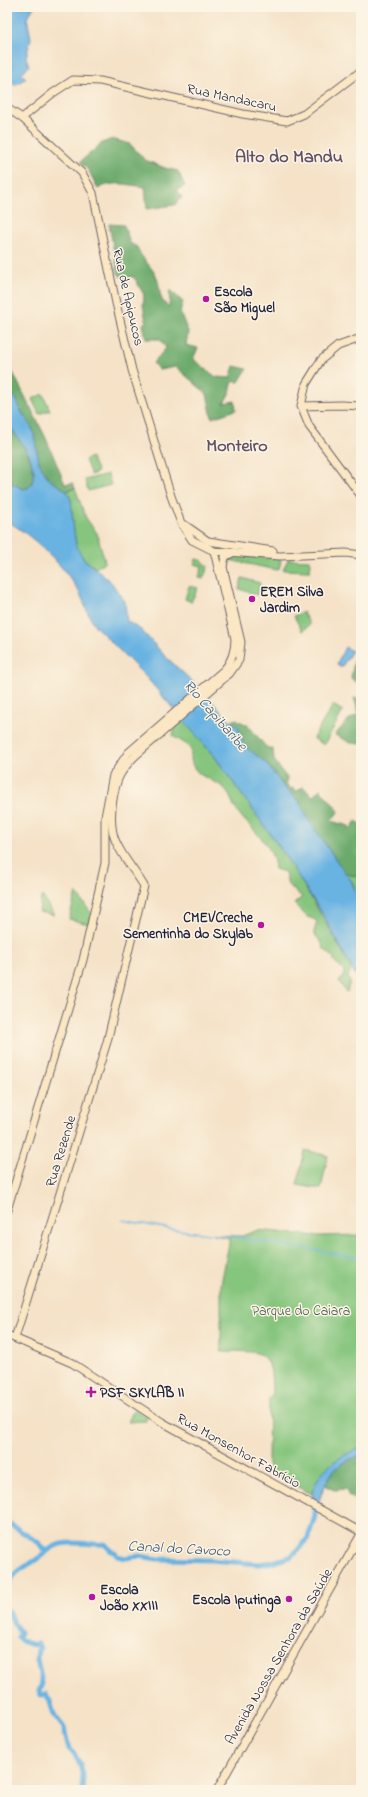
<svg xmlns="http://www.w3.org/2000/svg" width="368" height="1797" font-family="'Indie Flower',sans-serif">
  <rect width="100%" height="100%" fill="#fcf5e5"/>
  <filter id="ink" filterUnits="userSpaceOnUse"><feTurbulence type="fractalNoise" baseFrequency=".025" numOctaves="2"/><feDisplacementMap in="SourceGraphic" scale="8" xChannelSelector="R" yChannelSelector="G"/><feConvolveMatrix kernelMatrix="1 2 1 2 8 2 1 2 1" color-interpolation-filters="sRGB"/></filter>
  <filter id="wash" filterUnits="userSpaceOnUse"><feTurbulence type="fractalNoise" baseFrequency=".012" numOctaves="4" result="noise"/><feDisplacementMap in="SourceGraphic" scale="16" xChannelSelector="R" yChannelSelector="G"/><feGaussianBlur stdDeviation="0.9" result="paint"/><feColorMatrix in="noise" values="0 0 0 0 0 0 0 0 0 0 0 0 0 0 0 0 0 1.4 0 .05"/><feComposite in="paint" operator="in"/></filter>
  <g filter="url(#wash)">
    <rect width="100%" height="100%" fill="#f5e2c7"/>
    <g fill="#85c57d" stroke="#54745c">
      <polygon points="43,394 50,410 39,414 32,399"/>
      <polygon points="91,457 98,472 91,475 85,460"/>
      <polygon points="108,474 111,485 88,491 85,480"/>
      <path d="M75 488 86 518 97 533 105 562 96 568C92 565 87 562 83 558 69 540 76 512 67 491Z"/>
      <polygon points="237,556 279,558 281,561 279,569 277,570 229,560"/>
      <polygon points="196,559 203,561 208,567 203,579 199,578 202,566 194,564"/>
      <polygon points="288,559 309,560 311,562 310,571 283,570"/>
      <polygon points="242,578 260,583 257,595 239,589"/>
      <polygon points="189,586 198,588 191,602 185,599"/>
      <polygon points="303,612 310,625 302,631 294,616"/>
      <polygon points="333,705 343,711 324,745 313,738"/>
      <path d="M184 720C249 795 304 880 351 968L348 977 350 982 347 992 345 991 339 981 343 978 344 971 334 961V958L323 948 322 943 316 936 314 932 317 921 311 918 307 917 294 904 302 897 288 885 285 872 275 869C274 844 251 830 237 811 232 804 230 793 223 787 215 781 200 777 195 769 188 760 193 752 189 746L173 736 176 724Z"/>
      <polygon points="345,873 361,878 361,901 354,891 354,884"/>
      <polygon points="76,893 92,914 89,924 69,919"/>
      <polygon points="41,897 43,897 54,915 39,912"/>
      <polygon points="305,1150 328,1156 321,1189 297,1185"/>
      <path d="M258 1230 318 1236 361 1235V1448L352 1452 313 1488 312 1494 281 1479 278 1474 270 1469 268 1464 269 1398 272 1397C272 1348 265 1352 221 1351V1284L230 1238 214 1235 242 1236Z"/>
      <polygon points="134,1409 146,1416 146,1421 128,1422"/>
    </g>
    <g fill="#6caa6c" stroke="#476654">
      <path d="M112 139 130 144 145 160 165 168 178 171 185 186 177 190 182 197 175 205 147 209 145 187C129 185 112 180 98 189L89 171 80 162 102 143Z"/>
      <path d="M109 224 124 225 130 243 137 247C142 260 151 265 156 276 162 288 156 298 169 307L170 290 183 302 180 312 188 332 186 345 198 348 193 359 216 377 230 378 234 366 247 369 239 382 233 381 230 392 224 403 235 401 236 410 212 418 207 394 176 367 159 370 153 363 166 348 160 339H146L143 324 146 322 143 305 144 295 134 277H122L118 274Z"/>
      <polygon points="7,361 45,436 65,484 73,483 75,488 67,491 50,480 45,473 39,462 33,430 21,411 16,398 7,390"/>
      <path d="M7 422C16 433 47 476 28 488L23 489 7 481Z"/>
      <polygon points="354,661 361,668 361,691 359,685 360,681 355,682 351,678"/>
      <polygon points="361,695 361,744 351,743 335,735 348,720 359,714 354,698 359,699"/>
      <polygon points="236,719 249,726 266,747 273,749 274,760 287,778 286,783 290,789 293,788 296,792 303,787 313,796 320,789 339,811 331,821 349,826 350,829 356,821 361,824 361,878 345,873 308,819 299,801 285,788 265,762 247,748 243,743 238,727 231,721"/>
      <path d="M361 1455V1503L348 1495 346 1489 334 1490 325 1485C332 1468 345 1461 361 1455Z"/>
    </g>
    <g fill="#69b3e2" stroke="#466a8e">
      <polygon points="7,7 34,7 27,18 31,38 26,57 29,66 21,74 26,78 15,85 7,83"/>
      <path d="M7 390 16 398 21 411 33 430 39 462 45 473 50 480 67 491 71 500 74 531 76 545 80 553 84 559 112 583 120 595 125 603 127 621 141 630 165 656 206 694 221 712 238 727 243 743 247 748 265 762 285 788 299 801 308 819 345 873C355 882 353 892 361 901V986L325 918 278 845 215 757 146 677 96 627C86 614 84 598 75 585 58 560 33 536 7 521V481L23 489 28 488 32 483 34 472 29 454 7 422Z"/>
      <polygon points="345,647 352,651 341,668 337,664"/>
      <path d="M361 1448V1455C331 1466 328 1476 318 1504L312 1501C312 1472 337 1457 361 1448Z"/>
    </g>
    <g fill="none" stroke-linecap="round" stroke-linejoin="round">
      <polyline stroke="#69b3e2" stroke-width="1.5" points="122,1220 170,1229 241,1238 361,1258"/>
      <g stroke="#69b3e2" stroke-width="5">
        <polyline points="7,1522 39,1543 46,1551"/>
        <path d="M7 1589C12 1571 25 1568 37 1559 45 1554 51 1546 61 1544 75 1541 90 1545 105 1544L111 1551 115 1552 117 1556 126 1558 139 1556 157 1559 211 1560 259 1564 273 1562 290 1557 297 1551 308 1538 315 1516V1505"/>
        <path d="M7 1609 14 1624 20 1632 18 1637C21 1643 29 1643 35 1645L38 1643 40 1648 38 1650 37 1659 42 1683 39 1691 41 1695 46 1694 50 1701 51 1707 55 1716 64 1728 69 1749 74 1753 80 1765 83 1775 82 1790"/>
      </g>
      <polyline stroke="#3b5575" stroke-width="1" stroke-dasharray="5 4" stroke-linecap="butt" points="355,974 361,971"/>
    </g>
  </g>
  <g filter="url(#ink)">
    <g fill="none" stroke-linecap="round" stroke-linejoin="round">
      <g stroke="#6c656c" stroke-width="9">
        <g id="secondary">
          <polyline points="7,108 22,118 82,173 93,193 116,303 132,370 171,496 181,523 192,540 214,551 280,556 346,553 361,555"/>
          <polyline points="22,118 53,93 73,80 100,81 243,114 287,121 304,114 361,71"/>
          <polyline points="361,338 338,346 321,360 306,384 301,406 309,426 361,496"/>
          <polyline points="301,406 341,405 361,406"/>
          <polyline points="185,525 208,541 273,551"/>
          <path d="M7 1210 83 960 105 863V817L113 775 128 753 224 670C232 661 235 652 235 639L214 551"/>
          <polyline points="7,1335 72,1363 162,1422 361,1532"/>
          <path d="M15 1338 107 1042 144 886C135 871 123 858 116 842 108 825 112 796 118 779 122 770 128 763 135 756L230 673 239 660 241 642 223 567 225 557 234 552"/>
          <polyline points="217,1790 361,1534"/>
        </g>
      </g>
      <use href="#secondary" stroke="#fbe7c3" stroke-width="7"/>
    </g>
  </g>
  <g fill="#b5179e" stroke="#fcf5e5" stroke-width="1.5">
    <circle cx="206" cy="299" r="4"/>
    <circle cx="252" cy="599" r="4"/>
    <circle cx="261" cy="925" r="4"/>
    <path d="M89 1386h4v4h4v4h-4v4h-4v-4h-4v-4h4z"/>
    <circle cx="92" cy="1597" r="4"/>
    <circle cx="289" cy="1599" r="4"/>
  </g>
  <g text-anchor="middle" stroke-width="3" stroke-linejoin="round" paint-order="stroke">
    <g font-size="14" fill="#22223b" stroke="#fcf5e5">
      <text transform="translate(232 97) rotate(12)" y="5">Rua Mandacaru</text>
      <text transform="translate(129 297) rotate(77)" y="5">Rua de Apipucos</text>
      <text transform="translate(60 1151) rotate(-73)" y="5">Rua Rezende</text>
      <text transform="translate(239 1450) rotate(29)" y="5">Rua Monsenhor Fabrício</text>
      <text transform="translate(278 1656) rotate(-60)" y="5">Avenida Nossa Senhora da Saúde</text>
    </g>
    <g font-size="14" font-weight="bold" fill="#22223b" stroke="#fcf5e5" text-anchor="start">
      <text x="214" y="296">Escola<tspan x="214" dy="16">São Miguel</tspan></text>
      <text x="260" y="596">EREM Silva<tspan x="260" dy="16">Jardim</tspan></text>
      <text x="253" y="922" text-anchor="end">CMEI/Creche<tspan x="253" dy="16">Sementinha do Skylab</tspan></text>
      <text x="100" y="1397">PSF SKYLAB II</text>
      <text x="100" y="1594">Escola<tspan x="100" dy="16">João XXIII</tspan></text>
      <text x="281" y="1604" text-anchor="end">Escola Iputinga</text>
    </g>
    <g font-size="14" fill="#455b52" stroke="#fcf5e5">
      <text x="301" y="1315">Parque do Caiara</text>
    </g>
    <g font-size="15" font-style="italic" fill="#3b5575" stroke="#fcf5e5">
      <text transform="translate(216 715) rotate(49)" y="5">Rio Capibaribe</text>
      <text transform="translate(179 1548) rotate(3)" y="5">Canal do Cavoco</text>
    </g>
    <g font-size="18" font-weight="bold" fill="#625067" stroke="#fcf5e5">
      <text x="289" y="162">Alto do Mandu</text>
      <text x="237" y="451">Monteiro</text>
    </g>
  </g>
  <rect width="368" height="1797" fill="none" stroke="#fcf5e5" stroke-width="24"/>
</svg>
